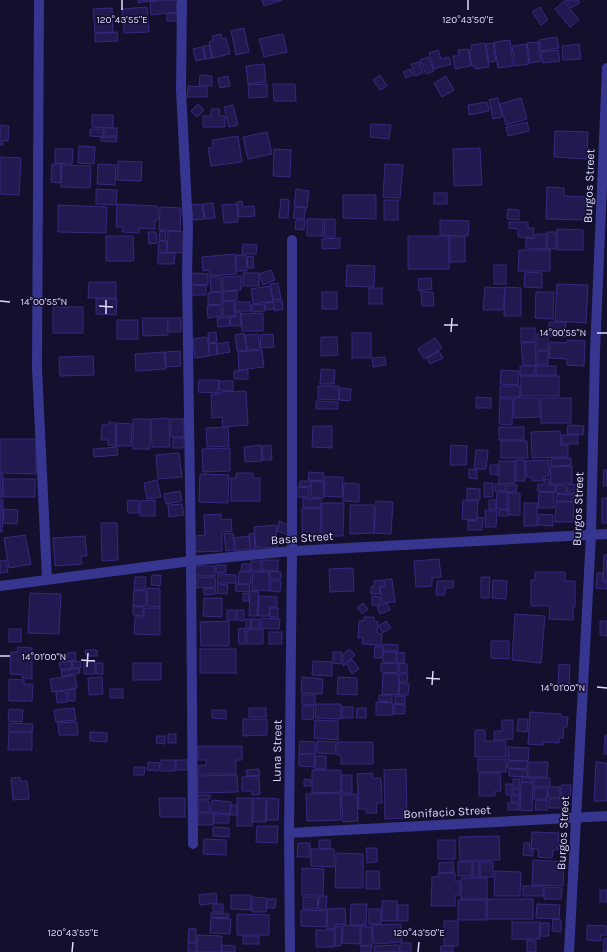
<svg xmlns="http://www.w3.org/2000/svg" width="607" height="952" font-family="Karla,sans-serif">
  <rect width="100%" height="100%" fill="#130f2d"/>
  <g fill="#221950" stroke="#37297e">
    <polygon points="138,0 156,0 138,3"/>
    <polygon points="163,0 176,0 177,12 151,15 150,2"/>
    <polygon points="262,0 282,0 264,6"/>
    <polygon points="565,0 578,0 580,2 572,8"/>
    <polygon points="564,1 579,20 570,27 555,9"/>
    <polygon points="147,7 149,32 124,33 122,9"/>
    <polygon points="540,7 548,20 541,25 532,12"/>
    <polygon points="112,8 113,32 95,33 93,9"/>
    <polygon points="177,13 178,21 167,21 167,14"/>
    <polygon points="244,28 249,52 236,55 231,31"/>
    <polygon points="117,32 118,41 95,42 95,34"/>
    <polygon points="221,34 222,39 226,38 230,54 213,58 209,42 213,41 212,36"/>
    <polygon points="283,34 287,52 264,57 259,39"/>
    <polygon points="557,37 559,48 541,51 539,40"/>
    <polygon points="510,40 513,66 498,68 494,42"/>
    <polygon points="538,42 541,61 530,63 527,43"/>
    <polygon points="485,43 489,67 475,69 475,66 472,66 469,50 472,50 471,45"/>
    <polygon points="493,43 496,61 489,62 486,44"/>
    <polygon points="526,44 529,64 515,66 512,46"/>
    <polygon points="579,44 581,59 563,60 562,46"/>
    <polygon points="209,45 212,58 206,59 203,46"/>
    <polygon points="202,47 205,59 196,61 193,49"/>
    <polygon points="468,49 471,66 455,69 453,56 459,56 458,50"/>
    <polygon points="438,50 441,59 449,57 451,64 434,69 429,53"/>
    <polygon points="558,50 560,61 543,63 541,52"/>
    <polygon points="428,57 434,71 426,74 420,60"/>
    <polygon points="419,62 423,73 415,76 411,64"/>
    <polygon points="264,64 266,82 248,84 246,66"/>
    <polygon points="410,69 413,75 406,78 403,72"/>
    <polygon points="200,75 212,76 212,86 199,85"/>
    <polygon points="380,75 387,86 380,90 373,80"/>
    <polygon points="228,76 230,86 220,88 218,78"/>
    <polygon points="446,76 454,90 442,97 434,83"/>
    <polygon points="267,84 267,97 249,98 248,85"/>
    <polygon points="273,84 295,84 296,101 274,101"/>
    <polygon points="188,86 207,87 207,97 187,97"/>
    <polygon points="498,98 502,117 493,119 489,100"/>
    <polygon points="521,98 527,119 506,125 500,104"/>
    <polygon points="487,102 489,111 469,115 468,105"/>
    <polygon points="198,104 204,110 197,117 191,111"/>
    <polygon points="233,105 238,125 229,127 224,107"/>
    <polygon points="211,109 220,109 219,116 225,116 225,127 203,127 203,116 211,116"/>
    <polygon points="92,115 113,115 113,128 92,127"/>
    <polygon points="527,122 529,131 508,136 506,127"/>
    <polygon points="371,124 391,125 389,139 370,137"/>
    <polygon points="0,125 9,126 8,141 3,140 3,145 0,145"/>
    <rect x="105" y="128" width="12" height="8"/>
    <polygon points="90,129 104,129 103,137 90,136"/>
    <polygon points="555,131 588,132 587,159 554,157"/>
    <polygon points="267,132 272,154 248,159 243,137"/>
    <polygon points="238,136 242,162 211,166 208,148 213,147 212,140"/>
    <polygon points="101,137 117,137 116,142 101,141"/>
    <polygon points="79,146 95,147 94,164 78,163"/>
    <polygon points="480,148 482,185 454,186 453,149"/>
    <polygon points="55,149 73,149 72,164 55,163"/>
    <polygon points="274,149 291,150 290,177 273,176"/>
    <polygon points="0,157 21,158 19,195 0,194"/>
    <polygon points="118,161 142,162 141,181 117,180"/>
    <polygon points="52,164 61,164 60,183 51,182"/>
    <polygon points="98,164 116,165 115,185 97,184"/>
    <polygon points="385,164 403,165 400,198 383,197"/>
    <polygon points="62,165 91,166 90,188 61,187"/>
    <polygon points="547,187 564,188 564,196 587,197 587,220 546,219"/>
    <polygon points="96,189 117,190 116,205 96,204"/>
    <polygon points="296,189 309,191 307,208 294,206"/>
    <rect x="434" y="193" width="13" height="11"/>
    <polygon points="343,195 376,195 376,219 343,218"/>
    <polygon points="281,199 289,200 288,218 279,218"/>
    <rect x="384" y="200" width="14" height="20"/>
    <polygon points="242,201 243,207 254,206 255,216 239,217 237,202"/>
    <polygon points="213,203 215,218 205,219 203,204"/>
    <polygon points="117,204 156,206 156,207 158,207 158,220 155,220 155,229 139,228 139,233 122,232 123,227 116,227"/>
    <polygon points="202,204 204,219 193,220 191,205"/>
    <polygon points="237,204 238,222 224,223 222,205"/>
    <polygon points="58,205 107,207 106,233 58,232"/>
    <polygon points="160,207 181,208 180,231 159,230"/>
    <polygon points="295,207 306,208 304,219 293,218"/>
    <polygon points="508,209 519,210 519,220 507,219"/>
    <rect x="307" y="219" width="16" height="17"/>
    <polygon points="325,219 335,219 335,237 324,237"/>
    <polygon points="296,220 305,220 304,230 295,229"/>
    <polygon points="440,220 469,221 468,236 440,235"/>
    <polygon points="509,222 528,222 528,228 534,228 533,238 518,237 518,229 509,228"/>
    <polygon points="557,229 583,230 583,250 557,250"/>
    <polygon points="160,231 166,232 165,241 159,240"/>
    <polygon points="168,231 185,232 184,253 167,252"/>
    <polygon points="148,232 156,232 157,243 149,244"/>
    <rect x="547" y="232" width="9" height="17"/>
    <polygon points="535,234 546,234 546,249 526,248 526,238 535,239"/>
    <polygon points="106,236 133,236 134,261 106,261"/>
    <rect x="408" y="236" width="41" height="33"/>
    <rect x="450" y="237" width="15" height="25"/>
    <polygon points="340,238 340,248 322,249 322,239"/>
    <polygon points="159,241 167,241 166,253 158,252"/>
    <polygon points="243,244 257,245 256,254 242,254"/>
    <polygon points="519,250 550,250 550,271 518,271"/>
    <polygon points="158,253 175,253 174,264 158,264"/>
    <polygon points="235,254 236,274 210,276 209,270 203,271 202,257"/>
    <polygon points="236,255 246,255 247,271 236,271"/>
    <polygon points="253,256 254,268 248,268 247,257"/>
    <polygon points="347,265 375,266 374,287 346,286"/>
    <rect x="494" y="265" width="12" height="19"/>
    <polygon points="271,270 275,280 263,285 259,274"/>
    <polygon points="525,272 542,273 542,288 524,287"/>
    <polygon points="192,273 208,274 208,285 191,284"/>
    <rect x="243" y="273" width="16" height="13"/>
    <polygon points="241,276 241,290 223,291 223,277"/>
    <polygon points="210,277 221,277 222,292 211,292"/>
    <polygon points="431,278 432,289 419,291 418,279"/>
    <polygon points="89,282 116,282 116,298 88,298"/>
    <polygon points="278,283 281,299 273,300 270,284"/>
    <polygon points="557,284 588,285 586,323 555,321"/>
    <polygon points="191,285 206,286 206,295 190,295"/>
    <polygon points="270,286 273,301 253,304 251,289"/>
    <polygon points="485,287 505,288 503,310 483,310"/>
    <polygon points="505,287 521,288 521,316 504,316"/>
    <rect x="369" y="288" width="13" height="16"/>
    <polygon points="237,291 237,300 223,301 223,292"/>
    <polygon points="222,292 222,304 208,305 208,293"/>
    <rect x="322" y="292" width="15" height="17"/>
    <polygon points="421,292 433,292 434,306 422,306"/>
    <polygon points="536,292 554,292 553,319 535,318"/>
    <polygon points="96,299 117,299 116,315 96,314"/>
    <polygon points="282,300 283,309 275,311 273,302"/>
    <polygon points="223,301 234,301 235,316 223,316"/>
    <polygon points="235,302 250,302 251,311 235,311"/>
    <polygon points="273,302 274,309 266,310 265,303"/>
    <polygon points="264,304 265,311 252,312 252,305"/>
    <polygon points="221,305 222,316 208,318 207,306"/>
    <rect x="53" y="307" width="30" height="26"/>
    <polygon points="236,312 241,312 241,326 231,326 230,317 236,317"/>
    <polygon points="263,313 263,331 242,331 241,314"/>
    <polygon points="229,317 230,326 218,327 217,318"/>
    <polygon points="142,318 167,318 168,335 143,336"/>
    <rect x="169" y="318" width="12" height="14"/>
    <rect x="117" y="320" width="21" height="19"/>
    <polygon points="549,322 566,322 565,337 549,336"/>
    <rect x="521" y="328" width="14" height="14"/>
    <polygon points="216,332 217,342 209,343 208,333"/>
    <polygon points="244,333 247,350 237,351 235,335"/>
    <rect x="352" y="333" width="19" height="25"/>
    <polygon points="258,334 260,349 247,350 245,335"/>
    <polygon points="273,334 274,347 261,348 260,335"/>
    <rect x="537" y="334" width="11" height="16"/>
    <polygon points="207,337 210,356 195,358 193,339"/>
    <polygon points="321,337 337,337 338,355 321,356"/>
    <polygon points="435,338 442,348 424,359 418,349"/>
    <polygon points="567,340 585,341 584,366 567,365 567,359 549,358 550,342 567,343"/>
    <polygon points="228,342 230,352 218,354 216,344"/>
    <polygon points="535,342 536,366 523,365 521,343"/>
    <polygon points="216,343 217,355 210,355 208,344"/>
    <polygon points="262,350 264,367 239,370 238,352"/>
    <polygon points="180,351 181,366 166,367 165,352"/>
    <polygon points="439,351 443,358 430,364 427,358"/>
    <polygon points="537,351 548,351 548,364 537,365"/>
    <polygon points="164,352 166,369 136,371 135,354"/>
    <polygon points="93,356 94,375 60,376 59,357"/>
    <polygon points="385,357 386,365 373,367 372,358"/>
    <rect x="520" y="366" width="15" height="9"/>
    <rect x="536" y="366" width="20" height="9"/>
    <polygon points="321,369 335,370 334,384 320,384"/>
    <polygon points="248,370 248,379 234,379 234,371"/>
    <polygon points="501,370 519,371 518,385 500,384"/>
    <rect x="521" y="376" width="38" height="20"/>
    <polygon points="199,380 219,380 218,393 198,392"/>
    <polygon points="219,381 233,381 233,391 219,390"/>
    <polygon points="318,386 339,386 339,400 318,399"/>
    <rect x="500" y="386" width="20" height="11"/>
    <polygon points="340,388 351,389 350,401 339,400"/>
    <polygon points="246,391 248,425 223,427 222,417 212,418 211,394 221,394 220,392"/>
    <polygon points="476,397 491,398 491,408 476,408"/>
    <polygon points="500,398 513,399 512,425 499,424"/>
    <polygon points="514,398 539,398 540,417 514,418"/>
    <rect x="541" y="398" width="30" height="25"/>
    <polygon points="316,401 338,402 338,409 316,409"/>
    <polygon points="169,418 170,447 152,447 151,419"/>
    <rect x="133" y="419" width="17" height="30"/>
    <rect x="171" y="419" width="13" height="18"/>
    <polygon points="109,422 116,423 115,446 108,445 108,440 101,440 102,425 108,425"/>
    <polygon points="117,423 132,424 131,446 116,446"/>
    <polygon points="568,425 584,426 583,435 567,434"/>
    <polygon points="313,426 332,426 332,448 312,447"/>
    <polygon points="228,427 229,446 207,447 206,428"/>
    <rect x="499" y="427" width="25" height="13"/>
    <polygon points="560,431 561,445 568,445 568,457 532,458 531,432"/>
    <rect x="562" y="435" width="16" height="9"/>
    <rect x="173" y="438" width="10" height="10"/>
    <polygon points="0,439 36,439 36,474 0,473"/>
    <polygon points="501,441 527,441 528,458 501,458"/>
    <polygon points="261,445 262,461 245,462 244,447"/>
    <polygon points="271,445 272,460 263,460 262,446"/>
    <polygon points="451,445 467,446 466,465 450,465"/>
    <polygon points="117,447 118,455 94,457 93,449"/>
    <polygon points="230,448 230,471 203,472 202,449"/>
    <polygon points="476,450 488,450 486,469 474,469"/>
    <polygon points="179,453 182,477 158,479 156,455"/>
    <polygon points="571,458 571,465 551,466 551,459"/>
    <rect x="516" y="460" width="9" height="21"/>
    <polygon points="549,460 549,476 543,477 543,481 532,481 532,477 526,477 526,461"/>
    <polygon points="499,461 515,461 515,483 499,484"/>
    <polygon points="490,465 498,465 498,475 490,474"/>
    <polygon points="572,466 572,484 551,484 550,467"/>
    <polygon points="469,469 477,470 477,479 469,478"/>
    <polygon points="604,470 607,470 607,486 603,486"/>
    <polygon points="309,472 324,473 323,481 308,480"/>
    <polygon points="236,473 253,473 253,478 260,478 260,501 231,501 231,478 236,478"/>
    <polygon points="0,474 3,475 2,498 0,498"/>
    <polygon points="200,474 229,475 228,503 199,502"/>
    <polygon points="325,477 343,477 342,497 324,496"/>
    <rect x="3" y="479" width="32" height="18"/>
    <polygon points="544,479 550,479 549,485 555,485 555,492 537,491 538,484 544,484"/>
    <polygon points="157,480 161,497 147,499 144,483"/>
    <polygon points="300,481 311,481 311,487 299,486"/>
    <polygon points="311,481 324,482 324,498 311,497"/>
    <polygon points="344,483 359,484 359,502 343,501"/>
    <rect x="484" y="483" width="9" height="14"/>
    <rect x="495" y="484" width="10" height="7"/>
    <polygon points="568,484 580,485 580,494 567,493"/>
    <polygon points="507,485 517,485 516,492 507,492"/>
    <polygon points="556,485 566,486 566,494 556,493"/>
    <polygon points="296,487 309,488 309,497 296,497"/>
    <polygon points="467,488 480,489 480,500 467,500"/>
    <polygon points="180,491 182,501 166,504 164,494"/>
    <polygon points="497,492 507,492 507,509 496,509"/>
    <polygon points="539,492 554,493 554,508 538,508"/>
    <polygon points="508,493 520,493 520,515 509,515"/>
    <polygon points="557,494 574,495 574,502 556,501"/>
    <polygon points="303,498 321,499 321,508 303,507"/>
    <rect x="602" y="498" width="5" height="25"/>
    <rect x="0" y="500" width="3" height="9"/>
    <polygon points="138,500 139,513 128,513 127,501"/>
    <polygon points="155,500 155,516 140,516 140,501"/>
    <polygon points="463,500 478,501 477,520 462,519"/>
    <rect x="489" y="500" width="7" height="9"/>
    <polygon points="376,501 393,502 391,534 374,533"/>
    <polygon points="556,502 574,502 573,522 555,522"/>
    <polygon points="322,503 344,503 343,536 322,536"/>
    <rect x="524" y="503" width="13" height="23"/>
    <polygon points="182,504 184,515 169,517 168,505"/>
    <polygon points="350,505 374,505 374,533 350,534"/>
    <polygon points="302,508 321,509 320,538 302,538"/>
    <polygon points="4,509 18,510 17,524 3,523"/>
    <polygon points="0,510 3,510 2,532 0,532"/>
    <polygon points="485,510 497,511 496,527 485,527"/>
    <rect x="499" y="510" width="9" height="6"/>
    <polygon points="221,514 221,520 231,519 232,531 222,532 222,551 195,552 195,536 205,535 204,515"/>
    <polygon points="539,514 553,515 553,526 538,525"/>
    <polygon points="478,517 483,518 482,530 468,530 468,520 477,521"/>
    <polygon points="279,521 290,526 288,535 277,531"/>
    <polygon points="101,523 117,523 118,560 102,561"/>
    <polygon points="276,525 277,547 256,548 254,527"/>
    <polygon points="233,533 235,550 226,551 224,534"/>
    <polygon points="254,533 255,549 250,549 249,534"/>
    <polygon points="25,535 31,564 9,568 4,538"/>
    <polygon points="85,536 87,556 81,556 82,564 55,566 53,538"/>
    <polygon points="249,536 250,549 235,551 234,538"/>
    <polygon points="604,555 607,555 607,581 603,581"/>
    <polygon points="439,559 441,577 432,578 432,586 416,587 414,561"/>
    <polygon points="6,560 8,572 0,573 0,561"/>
    <rect x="262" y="560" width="16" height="11"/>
    <rect x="251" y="561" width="10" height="10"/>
    <polygon points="242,564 250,564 250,571 241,571"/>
    <polygon points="216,565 226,565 226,572 216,573"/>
    <rect x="195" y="566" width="20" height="10"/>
    <polygon points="353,568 354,591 330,592 329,569"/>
    <polygon points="270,571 281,572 281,579 270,579"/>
    <polygon points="239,572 251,572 251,584 238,584"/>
    <polygon points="253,572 269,572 269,591 252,590"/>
    <polygon points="535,572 565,572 565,581 575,581 575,607 573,607 573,620 549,619 550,606 531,606 531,580 535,580"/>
    <polygon points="597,573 603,573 603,582 607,582 607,589 596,588"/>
    <polygon points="218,574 236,575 236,583 217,583"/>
    <polygon points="152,575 161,575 160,586 151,585"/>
    <polygon points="135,577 146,577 145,590 134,590"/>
    <polygon points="215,577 216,587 197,588 197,578"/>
    <polygon points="481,577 490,577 489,598 481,598"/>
    <polygon points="392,579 395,602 382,603 380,587 385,587 384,580"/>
    <polygon points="271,580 281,581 280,592 270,591"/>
    <polygon points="383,580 383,586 379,587 380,594 371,594 371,587 374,586 374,581"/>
    <polygon points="493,580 507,581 506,599 492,598"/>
    <polygon points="437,581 454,581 453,588 445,588 445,595 436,595"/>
    <polygon points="218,584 228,585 227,594 217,593"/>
    <polygon points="236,584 250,585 249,592 235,591"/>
    <polygon points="147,588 160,589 160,607 147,606"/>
    <polygon points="215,588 216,594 204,595 203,589"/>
    <polygon points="134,590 146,591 146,606 133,606"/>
    <polygon points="250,591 259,592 257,616 249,616"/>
    <polygon points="30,593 61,594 59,634 28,633"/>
    <polygon points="243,593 249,594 249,601 243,601"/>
    <polygon points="259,596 277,597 277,607 270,607 269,616 258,616"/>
    <polygon points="372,596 380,597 380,605 372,605"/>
    <polygon points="204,598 222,598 222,617 203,616"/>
    <polygon points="363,603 368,609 362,614 357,608"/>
    <polygon points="387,603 390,610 380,614 377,607"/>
    <polygon points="133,606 143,607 143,616 133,615"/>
    <polygon points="144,608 160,608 160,635 134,634 135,617 144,617"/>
    <rect x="270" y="608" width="8" height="9"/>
    <rect x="227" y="610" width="9" height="10"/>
    <polygon points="237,610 244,610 244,621 237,620"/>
    <polygon points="515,614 545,616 541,663 512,660"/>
    <polygon points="364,617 374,617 374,621 378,622 377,633 382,634 381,645 362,644 363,638 358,638 359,621 364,621"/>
    <polygon points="261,618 280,619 279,629 260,628"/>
    <rect x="246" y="619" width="5" height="10"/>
    <polygon points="252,619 259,619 259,628 251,628"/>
    <polygon points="229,621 229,646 201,646 200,622"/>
    <polygon points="386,621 391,628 383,633 378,626"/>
    <polygon points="600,621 607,621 607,636 600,635"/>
    <polygon points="245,628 246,644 239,644 238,629"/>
    <rect x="9" y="629" width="12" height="13"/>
    <polygon points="263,629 263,644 247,644 247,630"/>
    <rect x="269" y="632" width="13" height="12"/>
    <polygon points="491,641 509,641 509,659 491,658"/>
    <polygon points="383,644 398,645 398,651 383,651"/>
    <polygon points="375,646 383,647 382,658 374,658"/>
    <polygon points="18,647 32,648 32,679 22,678 23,675 10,674 11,652 17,652"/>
    <rect x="200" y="649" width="36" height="24"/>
    <polygon points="349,649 355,655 343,666 343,655"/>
    <polygon points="85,650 97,650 98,656 86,656"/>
    <polygon points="75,652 76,660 62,662 61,654"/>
    <polygon points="333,652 342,652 341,664 333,663"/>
    <polygon points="383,652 396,652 396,663 383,662"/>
    <polygon points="397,652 405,653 404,663 397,663"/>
    <polygon points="352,659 359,669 352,674 346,663"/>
    <polygon points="95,660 95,674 84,674 84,661"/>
    <polygon points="71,661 72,668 61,670 59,663"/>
    <polygon points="80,661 81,668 73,668 72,662"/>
    <polygon points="313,661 332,662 332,676 312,675"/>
    <rect x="96" y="663" width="7" height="11"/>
    <rect x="133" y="663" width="28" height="17"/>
    <polygon points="381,663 398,664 398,673 381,672"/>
    <polygon points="399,663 407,664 407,673 399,672"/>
    <polygon points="559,664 570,665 569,687 558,686"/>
    <polygon points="79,668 80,673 62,676 61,671"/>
    <polygon points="383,673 399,674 398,695 382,694"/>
    <polygon points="399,674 408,674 407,682 399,682"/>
    <polygon points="75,675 77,688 52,692 50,679"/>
    <polygon points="102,677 103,694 89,695 88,678"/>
    <polygon points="302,677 323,679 322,694 301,693"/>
    <polygon points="338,677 357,678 357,695 337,694"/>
    <polygon points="9,679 24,680 24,684 33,684 32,701 9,701"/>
    <polygon points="399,683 409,684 408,695 399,695"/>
    <polygon points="75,689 75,701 68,701 68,690"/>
    <rect x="110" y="689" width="13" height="9"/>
    <polygon points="66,691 67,702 57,703 56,692"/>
    <polygon points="302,695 315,695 315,705 302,704"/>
    <polygon points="379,695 392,695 392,702 379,701"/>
    <polygon points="395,696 405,696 405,704 395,703"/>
    <polygon points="376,702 393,703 393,715 376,715"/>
    <polygon points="316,704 341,704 341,719 315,718"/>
    <polygon points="394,704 405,705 405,714 394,714"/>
    <polygon points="302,706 314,706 313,720 302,719"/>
    <rect x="342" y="707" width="11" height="11"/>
    <polygon points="74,708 76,720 56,722 54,710"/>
    <rect x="249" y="708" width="17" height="9"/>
    <polygon points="357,708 366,708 366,718 356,718"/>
    <polygon points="9,709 23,710 22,722 8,721"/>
    <polygon points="212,710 226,710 226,719 212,718"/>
    <polygon points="530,712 561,714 561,717 568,717 567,727 564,727 563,738 559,738 559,743 543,742 543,745 528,744"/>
    <polygon points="243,719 267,719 267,735 243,736"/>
    <polygon points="518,719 528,719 527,732 517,731"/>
    <polygon points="315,720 338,721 338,740 314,738"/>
    <polygon points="502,720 513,720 513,739 494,740 494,731 502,731"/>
    <polygon points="77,722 78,735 59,735 58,723"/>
    <polygon points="9,723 33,724 32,732 9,732"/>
    <polygon points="475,730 485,730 485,741 506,741 506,757 475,757"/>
    <polygon points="9,732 32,732 32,750 8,750"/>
    <polygon points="90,732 107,733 107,742 90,741"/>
    <rect x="168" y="734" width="8" height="9"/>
    <polygon points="605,735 607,735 607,754 604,754"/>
    <polygon points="157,736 165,736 165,744 156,743"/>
    <polygon points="300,741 315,742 315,754 299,754"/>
    <polygon points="317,741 336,742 335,754 316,753"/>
    <polygon points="337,742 373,742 373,764 341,764 341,755 337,755"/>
    <polygon points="198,746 242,746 242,760 236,760 236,774 198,774 198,766 206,765 206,760 198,760"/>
    <polygon points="508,747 529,748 528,761 508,760"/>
    <polygon points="299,754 315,754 314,767 299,766"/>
    <rect x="315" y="756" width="11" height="13"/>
    <rect x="478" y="759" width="28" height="13"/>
    <rect x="161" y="760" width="14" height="11"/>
    <rect x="176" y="760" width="12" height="10"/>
    <polygon points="508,761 528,761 527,769 507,768"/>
    <polygon points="148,762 160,763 159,771 147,770"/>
    <polygon points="529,762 548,762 547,777 529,777"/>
    <polygon points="596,762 607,763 607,801 594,801"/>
    <polygon points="134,767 145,767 144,775 134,775"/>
    <polygon points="259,769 260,775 247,776 246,770"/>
    <polygon points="406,769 407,818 385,819 384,770"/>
    <polygon points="509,769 528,770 527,777 509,776"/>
    <polygon points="312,770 341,770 341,792 312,793"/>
    <polygon points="373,773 373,778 381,778 382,803 376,803 377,813 366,813 366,809 359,809 357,774"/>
    <polygon points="479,773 500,773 501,791 495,791 495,796 479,796"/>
    <polygon points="237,775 238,792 198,793 197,776"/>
    <rect x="342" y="775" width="10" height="18"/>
    <polygon points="259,776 260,794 252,795 252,791 242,791 242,777"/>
    <polygon points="20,777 20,781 27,781 29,799 13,800 11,778"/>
    <polygon points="522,777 533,778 532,783 522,782"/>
    <polygon points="534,778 550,778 550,786 534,787"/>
    <polygon points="304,779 311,780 311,786 304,786"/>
    <polygon points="513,779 520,779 519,788 513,788"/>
    <polygon points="521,782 533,783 532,811 520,810"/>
    <rect x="506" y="784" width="6" height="11"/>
    <polygon points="561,785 571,785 570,798 561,798"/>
    <polygon points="548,787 560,787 560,798 548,797"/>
    <rect x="534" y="788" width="13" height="11"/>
    <polygon points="513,789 520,789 519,795 513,795"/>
    <polygon points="340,793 341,820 307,821 306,794"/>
    <polygon points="357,794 358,821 343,822 341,795"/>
    <polygon points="198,795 210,795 210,799 198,800"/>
    <polygon points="511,796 520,796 519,802 511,802"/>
    <polygon points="159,798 185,798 185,817 160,817"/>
    <rect x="237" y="798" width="15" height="28"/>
    <rect x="253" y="798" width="13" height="24"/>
    <polygon points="267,798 279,799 278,820 266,820"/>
    <rect x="549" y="799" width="19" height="9"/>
    <polygon points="212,800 231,802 230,814 210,812"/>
    <polygon points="536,800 547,800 547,810 535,810"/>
    <polygon points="199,801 209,801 209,812 198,812"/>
    <rect x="508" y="803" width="11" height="7"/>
    <polygon points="231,805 237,805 237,815 230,815"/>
    <polygon points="198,813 214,813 213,825 198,825"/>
    <polygon points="214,814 229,815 229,823 214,823"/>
    <polygon points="257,826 278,826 277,843 256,842"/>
    <polygon points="213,827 229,828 229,837 213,836"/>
    <polygon points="532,832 559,833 558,850 553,850 552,858 538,857 538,849 531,849"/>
    <polygon points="499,836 500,860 460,861 459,837"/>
    <polygon points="204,839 226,840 226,855 203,854"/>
    <polygon points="319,840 330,840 330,849 319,848"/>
    <rect x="438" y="840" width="17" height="19"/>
    <polygon points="298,843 310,843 310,857 297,857"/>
    <polygon points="524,843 530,843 529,849 533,849 533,856 523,855"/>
    <polygon points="366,848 377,848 377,862 367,863"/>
    <polygon points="311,849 334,849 334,867 311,866"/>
    <polygon points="336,853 363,854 363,888 335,888"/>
    <polygon points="533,860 564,862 563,886 532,885"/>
    <polygon points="453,862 454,872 439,873 439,863"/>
    <rect x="458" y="862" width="14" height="14"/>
    <rect x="473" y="862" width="6" height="15"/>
    <rect x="480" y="862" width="13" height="15"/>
    <polygon points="302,868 324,869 323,895 302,895"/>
    <polygon points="366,871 379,871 380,889 366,889"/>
    <polygon points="495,871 521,872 520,896 494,896"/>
    <polygon points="438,873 455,873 455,881 460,881 460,895 455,895 455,906 431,906 432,877 438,877"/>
    <rect x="461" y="878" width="26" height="21"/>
    <rect x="523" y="886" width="20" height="10"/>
    <polygon points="544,887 562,888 561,899 544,899"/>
    <rect x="600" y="890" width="7" height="12"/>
    <polygon points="216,893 217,903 200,905 199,895"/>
    <polygon points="231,895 251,895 251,910 231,909"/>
    <polygon points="319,896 327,896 326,910 318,909"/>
    <polygon points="252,897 267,898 266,912 252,912"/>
    <polygon points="303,897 318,897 317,909 303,909"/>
    <polygon points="267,899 276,899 275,908 267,908"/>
    <rect x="487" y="899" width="46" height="20"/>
    <rect x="458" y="900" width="28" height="20"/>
    <rect x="382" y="901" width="15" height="20"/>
    <rect x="213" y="904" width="10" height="8"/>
    <polygon points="351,904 367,904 366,925 350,925"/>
    <polygon points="537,904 560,905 559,919 536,918"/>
    <rect x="398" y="905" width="10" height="16"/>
    <polygon points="345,908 346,924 334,925 334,929 327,929 327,909"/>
    <rect x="369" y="909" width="12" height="15"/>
    <polygon points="301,910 327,911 326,927 301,926"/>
    <polygon points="211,913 229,914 228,918 211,917"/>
    <polygon points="237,914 269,915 269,935 237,935"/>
    <polygon points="211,918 231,919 230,934 210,933"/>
    <polygon points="553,919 561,920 561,932 552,931"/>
    <rect x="444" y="921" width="14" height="25"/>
    <rect x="512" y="922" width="28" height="17"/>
    <polygon points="541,923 549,923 549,936 540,936"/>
    <polygon points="401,924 402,942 374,944 372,925"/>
    <polygon points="343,925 360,926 360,944 342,943"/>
    <polygon points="587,925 607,926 607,935 601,935 601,941 587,940"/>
    <polygon points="335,926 342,927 341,946 335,946"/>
    <polygon points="361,926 372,927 372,946 361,946"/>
    <polygon points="189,928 196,929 196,942 188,942"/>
    <rect x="316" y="930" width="18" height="17"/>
    <polygon points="197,935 222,936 221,952 197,952"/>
    <rect x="243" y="936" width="16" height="8"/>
    <polygon points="604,938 607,938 607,952 603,952"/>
    <polygon points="527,940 536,941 536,952 527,952"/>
    <rect x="188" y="943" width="8" height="9"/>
    <rect x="401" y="943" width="10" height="9"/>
    <polygon points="222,945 235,946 235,952 222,952"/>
    <polygon points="399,945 400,952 374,952 374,946"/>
    <polygon points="361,946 372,946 371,952 361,952"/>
    <polygon points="441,946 453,946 453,952 440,952"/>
  </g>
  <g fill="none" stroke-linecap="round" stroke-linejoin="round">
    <g stroke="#363590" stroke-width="10">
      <polyline points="39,0 37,368 47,579"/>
      <polyline points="182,0 181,90 188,227 187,275 191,561 193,844"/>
      <polyline points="0,586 191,561 292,551 607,534"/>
      <polyline points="289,833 607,816"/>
      <polyline points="290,952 289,833 292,551 292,240"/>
      <polyline points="569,952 591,534 595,352 607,68"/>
    </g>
  </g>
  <path fill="none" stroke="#dddaff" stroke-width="1.5" d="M122 10V0M468 10V0M0 301 10 302M99 306 113 307M106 314V300M444 325H458M451 332 452 318M597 333H607M0 656H10M81 660 95 661M87 667 88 653M426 678 440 679M432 685 433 671M597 687 607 688M72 952 73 942M418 952 419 942"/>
  <g text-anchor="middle" stroke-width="3" stroke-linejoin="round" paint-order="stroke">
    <g font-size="12" fill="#dddaff" stroke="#130f2d">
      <text transform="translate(589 186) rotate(-88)" y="4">Burgos Street</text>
      <text transform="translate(578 509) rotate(-88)" y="4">Burgos Street</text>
      <text transform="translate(302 538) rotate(-4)" y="4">Basa Street</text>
      <text transform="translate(277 751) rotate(-89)" y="4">Luna Street</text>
      <text transform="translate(447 812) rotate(-3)" y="4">Bonifacio Street</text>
      <text transform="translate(563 833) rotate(-87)" y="4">Burgos Street</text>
    </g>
  </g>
  <g font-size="10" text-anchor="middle" fill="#dddaff" stroke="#130f2d" stroke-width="3" stroke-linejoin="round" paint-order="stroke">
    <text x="122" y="23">120°43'55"E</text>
    <text x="468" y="23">120°43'50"E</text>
    <text x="44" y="305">14°00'55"N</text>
    <text x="563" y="336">14°00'55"N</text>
    <text x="44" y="660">14°01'00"N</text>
    <text x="563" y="691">14°01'00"N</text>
    <text x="73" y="936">120°43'55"E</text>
    <text x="419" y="936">120°43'50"E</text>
  </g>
</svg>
